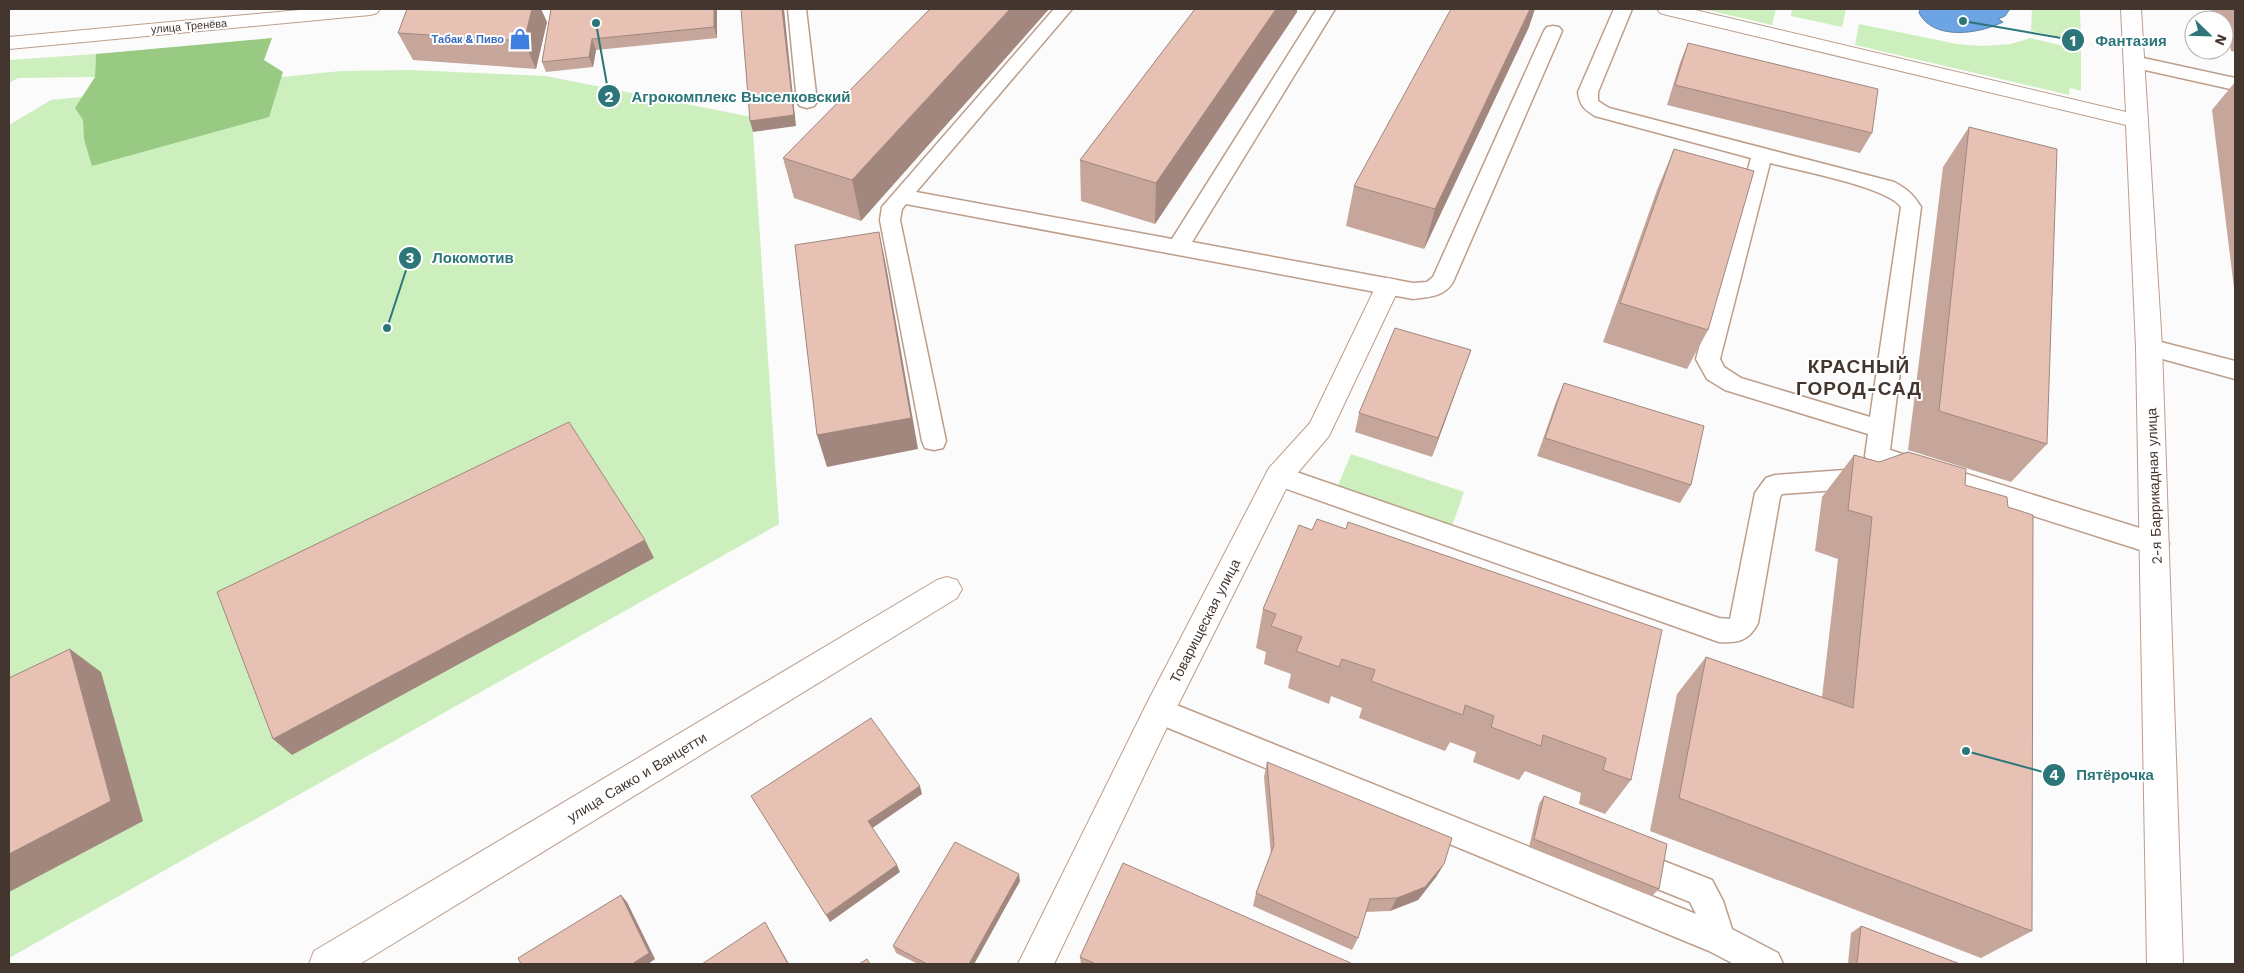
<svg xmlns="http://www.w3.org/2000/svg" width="2244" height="973" font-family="'Work Sans',sans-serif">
  <rect width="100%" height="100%" fill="#fbfbfb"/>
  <g fill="#ccefbd">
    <polygon points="1703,9 1776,9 1772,25"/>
    <polygon points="1792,9 1846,9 1842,27 1791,16"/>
    <polygon points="2032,9 2080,9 2081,41 2031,31"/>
    <polygon points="1859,24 1957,44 1982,46 2011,44 2030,38 2081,50 2081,91 2070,88 2069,95 1855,45"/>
    <polygon points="96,54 95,77 18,78 9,83 9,60"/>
    <polygon points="412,70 546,76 752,117 779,524 9,958 9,125 51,100 341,71"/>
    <polygon points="1351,454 1464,492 1452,526 1337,488"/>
  </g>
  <polygon fill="#98ca83" points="272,38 264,60 283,72 269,117 92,166 84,139 83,120 75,108 95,77 96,54"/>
  <path fill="#6da4e4" stroke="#6083ad" d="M1920 9H2010L2005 16 1998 19 2003 22C1979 34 1934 41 1919 13Z"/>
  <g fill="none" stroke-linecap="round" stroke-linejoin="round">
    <g stroke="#bc9e8a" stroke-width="3">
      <g id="service">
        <polygon points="788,9 806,9 817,102 814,106 807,108 800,106 797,102"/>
        <path d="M1054 9H1072L916 192 1172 239 1317 9H1335L1192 242 1413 283 1427 282 1433 277 1544 31 1547 27 1553 26 1559 27 1562 31 1453 282C1444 297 1428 297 1413 299L906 204 902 209 900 220 946 441 943 448 934 450 925 448 922 441 880 220 882 207Z"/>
        <path d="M1614 9H1632L1598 92V101L1609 108 1894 182C1907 189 1913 194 1921 207L1890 450 2165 536 2169 544 2165 552 2156 555 1868 463 1865 456 1868 434 1725 390 1707 379 1696 359 1751 158 1595 116C1584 109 1580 106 1578 92ZM1770 163C1796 170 1888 187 1901 207L1870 417 1741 378 1724 367 1720 359Z"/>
        <polygon points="2134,56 2235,78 2235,90 2127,66 2125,62 2127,58"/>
        <polygon points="2149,339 2235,361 2235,379 2141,353 2138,347 2141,341"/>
        <path d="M1868 465 1877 468 1880 475 1877 482 1864 488 1782 494 1780 497 1758 623C1749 641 1738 643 1719 642L1270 483 1267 476 1270 469 1279 466 1719 618 1730 619 1755 493 1766 478 1775 475 1859 469Z"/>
        <polygon points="1159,698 1696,914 1690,902 1645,884 1641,873 1645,862 1656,858 1712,880 1723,901 1732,929 1778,953 1783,964 1734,964 1709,951 1149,720 1145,711 1149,702"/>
      </g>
    </g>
    <g stroke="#bc9e8a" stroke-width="2">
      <g id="minor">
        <polygon points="1388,278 1397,280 1400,286 1329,436 1289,483 1170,721 1054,964 1018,964 1148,701 1269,468 1310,423 1376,286 1379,280"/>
        <polygon points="947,577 957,580 962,589 957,598 360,964 309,964 314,951 937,580"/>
      </g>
    </g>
    <g stroke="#bc9e8a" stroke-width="2">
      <g id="tertiary">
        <polygon points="310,9 380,9 377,13 370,15 9,49 9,37"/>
        <polygon points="1657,9 1691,9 2126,112 2121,9 2141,9 2162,347 2183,964 2147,964 2136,347 2126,125 1667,15 1660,13"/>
      </g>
    </g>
    <use href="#service" fill="#fff" fill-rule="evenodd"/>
    <use href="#minor" fill="#fff" fill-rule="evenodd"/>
    <use href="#tertiary" fill="#fff" fill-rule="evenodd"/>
  </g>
  <g fill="#c6a69b">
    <polygon points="407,9 541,9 547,22 536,69 413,60 398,33"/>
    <polygon points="551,9 717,9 717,38 596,50 593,67 546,72 542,62"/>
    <polygon points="1049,9 861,221 794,198 783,158"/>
    <polygon points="1195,9 1297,9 1297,12 1155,224 1081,201 1080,160"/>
    <polygon points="2211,9 2235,9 2235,52 2231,51 2228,33 2224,33 2224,20 2213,20"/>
    <polygon points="1529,27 1424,249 1346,226 1354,186"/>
    <polygon points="1688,43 1872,133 1860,153 1667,105 1680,63"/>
    <polygon points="2235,82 2235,296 2212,110"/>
    <polygon points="1969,127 2047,444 2011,482 1908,450 1943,167"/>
    <polygon points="1674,149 1708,330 1687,369 1603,342 1657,190"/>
    <polygon points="1471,350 1464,369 1432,457 1355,432 1359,413"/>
    <polygon points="1564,383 1691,485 1680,503 1537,456 1556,402"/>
    <polygon points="1854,455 1879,462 1965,485 2008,507 2032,931 1981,958 1650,831 1677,694 1706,657 1822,697 1838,559 1815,551 1822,497"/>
    <polygon points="1346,529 1631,780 1605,814 1579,804 1581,793 1525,771 1519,780 1473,762 1476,752 1450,742 1445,751 1359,718 1362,708 1331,696 1329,704 1288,688 1291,674 1264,664 1266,652 1256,648 1263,609 1312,530"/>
    <polygon points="1267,762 1444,864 1436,877 1418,900 1390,911 1366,912 1358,938 1352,950 1253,906 1256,893 1271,855 1264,777"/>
    <polygon points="1544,796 1659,889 1652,896 1529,847 1539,804"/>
    <polygon points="1020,881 974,964 918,964 896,953 893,946"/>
    <polygon points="1861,926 1960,964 1848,964 1851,933"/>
    <polygon points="1080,957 1353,964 1081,964"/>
  </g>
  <g fill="#a1877e">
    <polygon points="532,9 541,9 547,22 536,69 524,41"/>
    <polygon points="714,9 717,9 717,38 714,27"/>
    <polygon points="782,9 784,9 796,126 753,132 750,121"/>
    <polygon points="1010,9 1049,9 861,221 852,180"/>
    <polygon points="1276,9 1297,9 1297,12 1155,224 1156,183"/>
    <polygon points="1530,9 1535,9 1529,27 1424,249 1435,209"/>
    <polygon points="592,39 596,50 593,67 589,57"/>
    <polygon points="879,232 886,265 918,449 827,467 817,435"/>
    <polygon points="1471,350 1464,369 1432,457 1438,438"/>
    <polygon points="645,540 654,558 292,755 273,739"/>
    <polygon points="70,649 101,672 143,821 9,892 9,854"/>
    <polygon points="920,786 922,794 871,829 868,821"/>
    <polygon points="1444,864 1436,877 1418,900 1390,911 1397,898"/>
    <polygon points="897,865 900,872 830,922 826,915"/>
    <polygon points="1019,874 1020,881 974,964 969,964"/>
    <polygon points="621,895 627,902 655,959 648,964 632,964"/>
    <polygon points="765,922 789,964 788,964"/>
  </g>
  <g fill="#e6c1b4" stroke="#a1877e">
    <polygon points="407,9 532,9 524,41 398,33"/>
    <polygon points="551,9 714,9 714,27 592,39 589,57 542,62"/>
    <polygon points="741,9 782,9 794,115 750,121"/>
    <polygon points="930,9 1010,9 852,180 783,158"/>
    <polygon points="1195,9 1276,9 1156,183 1080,160"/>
    <polygon points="1451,9 1530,9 1435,209 1354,186"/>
    <polygon points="1688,43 1878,89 1872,133 1675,85"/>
    <polygon points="1969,127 2057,149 2047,444 1939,411"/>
    <polygon points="1674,149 1754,171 1708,330 1620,303"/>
    <polygon points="879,232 911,418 817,435 795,245"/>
    <polygon points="1395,328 1471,350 1438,438 1359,413"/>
    <polygon points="1564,383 1704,426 1691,485 1545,438"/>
    <polygon points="569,422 645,540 273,739 217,592"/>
    <polygon points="1908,452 1966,469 1965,485 2007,497 2008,507 2033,515 2032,931 1679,798 1706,657 1853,708 1872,517 1848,510 1854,455 1879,462"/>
    <polygon points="1317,519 1346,529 1348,522 1662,630 1631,780 1603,770 1606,758 1543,735 1541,746 1491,727 1494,716 1465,705 1463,715 1371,681 1375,670 1342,659 1339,667 1296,651 1302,637 1271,626 1276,614 1263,609 1299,525 1312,530"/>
    <polygon points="70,649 111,801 9,854 9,678"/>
    <polygon points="871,718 920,786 868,821 897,865 826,915 751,796"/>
    <polygon points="1267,762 1452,838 1444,864 1425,887 1397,898 1370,899 1358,938 1256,893 1274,845"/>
    <polygon points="1544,796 1667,844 1659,889 1534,839"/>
    <polygon points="955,842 1019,874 969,964 927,964 893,946"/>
    <polygon points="1123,863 1353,964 1096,964 1080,957"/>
    <polygon points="621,895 649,953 632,964 521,964 518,958"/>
    <polygon points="765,922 788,964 702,964"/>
    <polygon points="1861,926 1960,964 1857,964"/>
    <polygon points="867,959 870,964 859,964"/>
  </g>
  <defs>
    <g id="shop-bare" transform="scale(1.725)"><path d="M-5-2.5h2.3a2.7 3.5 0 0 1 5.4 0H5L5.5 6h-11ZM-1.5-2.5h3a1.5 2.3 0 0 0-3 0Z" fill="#3f7fe0" stroke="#fff" stroke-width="2.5" paint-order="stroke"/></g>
  </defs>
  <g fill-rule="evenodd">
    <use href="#shop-bare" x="520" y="39"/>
  </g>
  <g text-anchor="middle" stroke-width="4" stroke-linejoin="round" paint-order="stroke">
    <g font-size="11" fill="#43362e" stroke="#fff">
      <text transform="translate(189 26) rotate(-5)" y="4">улица Тренёва</text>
    </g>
    <g font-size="11" font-weight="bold" fill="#366cbe" stroke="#fff" text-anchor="end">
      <text x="504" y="43">Табак &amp; Пиво</text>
    </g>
    <g font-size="14" fill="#43362e" stroke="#fff">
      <text transform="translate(2154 486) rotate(-92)" y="5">2-я Баррикадная улица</text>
      <text transform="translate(1205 621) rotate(-63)" y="5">Товарищеская улица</text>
      <text transform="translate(637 777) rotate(-31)" y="5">улица Сакко и Ванцетти</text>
    </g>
    <g font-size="19" font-weight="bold" letter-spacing="1" fill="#43362e" stroke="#fff">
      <text x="1859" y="373">КРАСНЫЙ<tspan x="1859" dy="22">ГОРОД-САД</tspan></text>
    </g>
  </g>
  <path fill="none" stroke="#2c7679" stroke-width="2" d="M1963 21L2073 40M596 23L609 96M387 328L410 258M1966 751L2054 775"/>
  <g fill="#2c7679" stroke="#fff" stroke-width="2">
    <circle cx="1963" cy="21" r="5"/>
    <circle cx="596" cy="23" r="5"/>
    <circle cx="387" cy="328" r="5"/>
    <circle cx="1966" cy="751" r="5"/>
    <circle cx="2073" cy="40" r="12"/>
    <circle cx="609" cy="96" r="12"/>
    <circle cx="410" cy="258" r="12"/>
    <circle cx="2054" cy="775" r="12"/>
  </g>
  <g font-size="15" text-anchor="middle" font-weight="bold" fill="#fff">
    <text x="2073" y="46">1</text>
    <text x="609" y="102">2</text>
    <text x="410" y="263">3</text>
    <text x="2054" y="780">4</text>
  </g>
  <g font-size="15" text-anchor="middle" font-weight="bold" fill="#2c7679" stroke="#fff" stroke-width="4" stroke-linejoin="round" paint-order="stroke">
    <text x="2131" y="46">Фантазия</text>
    <text x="741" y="102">Агрокомплекс Выселковский</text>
    <text x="473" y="263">Локомотив</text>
    <text x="2115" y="780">Пятёрочка</text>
  </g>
  <rect width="2244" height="973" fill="none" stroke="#43362e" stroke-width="20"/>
  <g transform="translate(2209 35) rotate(113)"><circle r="24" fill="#ffffff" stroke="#b4afab"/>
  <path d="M0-4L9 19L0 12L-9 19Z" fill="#2c7679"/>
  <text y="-8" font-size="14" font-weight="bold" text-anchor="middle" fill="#43362e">N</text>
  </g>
</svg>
